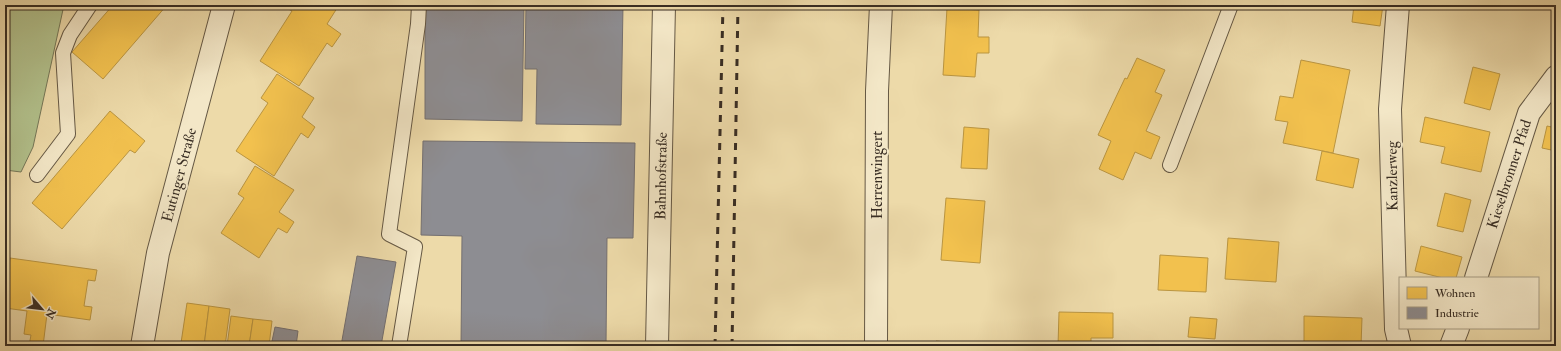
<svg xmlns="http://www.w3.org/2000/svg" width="1561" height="351" font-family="'IM FELL Double Pica',serif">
  <rect width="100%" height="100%" fill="#eddaa9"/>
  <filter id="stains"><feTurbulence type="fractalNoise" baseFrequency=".005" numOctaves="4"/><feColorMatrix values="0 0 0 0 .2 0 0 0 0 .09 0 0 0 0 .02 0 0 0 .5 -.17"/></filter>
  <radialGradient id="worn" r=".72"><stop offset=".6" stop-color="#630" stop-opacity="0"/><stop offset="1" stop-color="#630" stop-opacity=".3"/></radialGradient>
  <polygon fill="#b2c18c" stroke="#757758" points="5,5 64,5 33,147 21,172 5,170"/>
  <g fill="#f2c14e" stroke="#ba9541">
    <polygon points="113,5 167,5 103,79 72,52"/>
    <polygon points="284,5 339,5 327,24 341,34 332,47 327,43 299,86 260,61 292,11 283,6"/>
    <polygon points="1354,5 1383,5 1380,26 1352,22"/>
    <polygon points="947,8 979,10 978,37 989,37 989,53 977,53 975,77 943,75"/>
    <polygon points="1137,58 1165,70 1155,92 1162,95 1146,131 1160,137 1151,159 1135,152 1123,180 1099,169 1111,141 1098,135 1125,78 1127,79"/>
    <polygon points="1301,60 1350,70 1333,153 1283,143 1288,122 1275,120 1280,96 1293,98"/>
    <polygon points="1473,67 1500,74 1490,110 1464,103"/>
    <polygon points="277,74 314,98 302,117 315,127 308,138 301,133 274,176 236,151 268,103 261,98"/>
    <polygon points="110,111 145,141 135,153 130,150 62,229 32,203"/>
    <polygon points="1425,117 1490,132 1481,172 1441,163 1445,147 1420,142"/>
    <polygon points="1547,126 1556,128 1556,151 1542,148"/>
    <polygon points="964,127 989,129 987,169 961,168"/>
    <polygon points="1322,151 1359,159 1353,188 1316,180"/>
    <polygon points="255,166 294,190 279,212 294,222 287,233 278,228 259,258 221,233 244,198 238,194"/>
    <polygon points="1445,193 1471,200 1463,232 1437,226"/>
    <polygon points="946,198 985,201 980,263 941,260"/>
    <polygon points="1228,238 1279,242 1276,282 1225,279"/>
    <polygon points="1421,246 1462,257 1456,278 1443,278 1415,271"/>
    <polygon points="1160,255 1208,258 1206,292 1158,290"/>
    <polygon points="10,258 97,270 95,281 88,280 84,306 92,307 90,320 47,314 43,346 29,346 31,335 24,334 27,311 5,308 5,297"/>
    <polygon points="187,303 209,306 204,346 181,343"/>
    <polygon points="209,306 230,309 225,346 204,346"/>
    <polygon points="1059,312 1113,313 1113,338 1091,338 1091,346 1058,346"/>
    <polygon points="231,316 253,319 249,346 227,346"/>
    <polygon points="1304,316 1362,318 1361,346 1304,346"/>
    <polygon points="1190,317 1217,319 1215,339 1188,337"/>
    <polygon points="253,319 272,321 269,346 249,346"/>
    <polygon points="936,341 976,345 975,346 935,346"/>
  </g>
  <g fill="#8d8d92" stroke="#747071">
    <polygon points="425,5 524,5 522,121 425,119"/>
    <polygon points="526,5 623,5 621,125 536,124 537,69 525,69"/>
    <polygon points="423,141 635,143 633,238 607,238 606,346 461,346 462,236 421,235"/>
    <polygon points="357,256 396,262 381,346 341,346"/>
    <polygon points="275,327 298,331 296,346 271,346"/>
  </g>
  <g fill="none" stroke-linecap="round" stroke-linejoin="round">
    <g stroke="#655844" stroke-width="16">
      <g id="service">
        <polyline points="1170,165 1231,5"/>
        <polyline points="37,175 68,134 63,53 70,35 90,5"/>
        <polyline points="399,346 415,247 389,234 418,24 419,5"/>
      </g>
    </g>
    <g stroke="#655844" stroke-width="24">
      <g id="minor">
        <polyline points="1398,5 1390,109 1396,329 1400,346"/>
        <polyline points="1476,278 1529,113 1556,77"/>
        <polyline points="657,346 664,5"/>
        <polyline points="876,346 877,91 881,5"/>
        <polyline points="1451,346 1458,328"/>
      </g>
    </g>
    <g stroke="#655844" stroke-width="24">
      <polyline id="tertiary" points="142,346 158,253 224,5"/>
    </g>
    <use href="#service" stroke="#f3e7c7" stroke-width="14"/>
    <use href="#minor" stroke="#f3e7c7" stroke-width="22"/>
    <use href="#tertiary" stroke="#f3e7c7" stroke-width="22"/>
    <g stroke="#382d23" stroke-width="3" stroke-dasharray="7 7" stroke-linecap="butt">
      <polyline points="715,346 723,5"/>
      <polyline points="732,346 738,5"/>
    </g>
  </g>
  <g text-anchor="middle" stroke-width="4" stroke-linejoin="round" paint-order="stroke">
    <g font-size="15" fill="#382d23" stroke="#f3e7c7">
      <text transform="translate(1509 174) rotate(-72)" y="5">Kieselbronner Pfad</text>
      <text transform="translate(179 175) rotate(-75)" y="5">Eutinger Straße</text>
      <text transform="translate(877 175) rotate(-90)" y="5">Herrenwingert</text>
      <text transform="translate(661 176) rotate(-89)" y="5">Bahnhofstraße</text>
      <text transform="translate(1392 176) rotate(-91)" y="5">Kanzlerweg</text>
    </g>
  </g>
  <rect width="1561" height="351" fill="none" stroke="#eddaa9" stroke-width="20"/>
  <rect x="6" y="6" width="1549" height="339" fill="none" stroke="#382d23" stroke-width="2"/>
  <rect x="10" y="10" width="1541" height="331" fill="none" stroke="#382d23"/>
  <rect x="1399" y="277" width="140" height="52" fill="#f3e7c7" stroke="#a89d85"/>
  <rect x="1407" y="287" width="20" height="12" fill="#f2c14e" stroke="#a89d85"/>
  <text x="1435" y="297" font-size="12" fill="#382d23">Wohnen</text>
  <rect x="1407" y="307" width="20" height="12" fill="#8d8d92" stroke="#a89d85"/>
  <text x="1435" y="317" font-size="12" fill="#382d23">Industrie</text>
  <g transform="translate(42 309) rotate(118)" stroke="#f3e7c7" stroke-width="3" paint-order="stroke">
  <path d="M0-3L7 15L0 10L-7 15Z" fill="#382d23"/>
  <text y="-6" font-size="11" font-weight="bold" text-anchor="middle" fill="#382d23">N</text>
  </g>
  <rect width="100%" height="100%" filter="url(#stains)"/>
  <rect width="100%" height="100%" fill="url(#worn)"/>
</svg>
